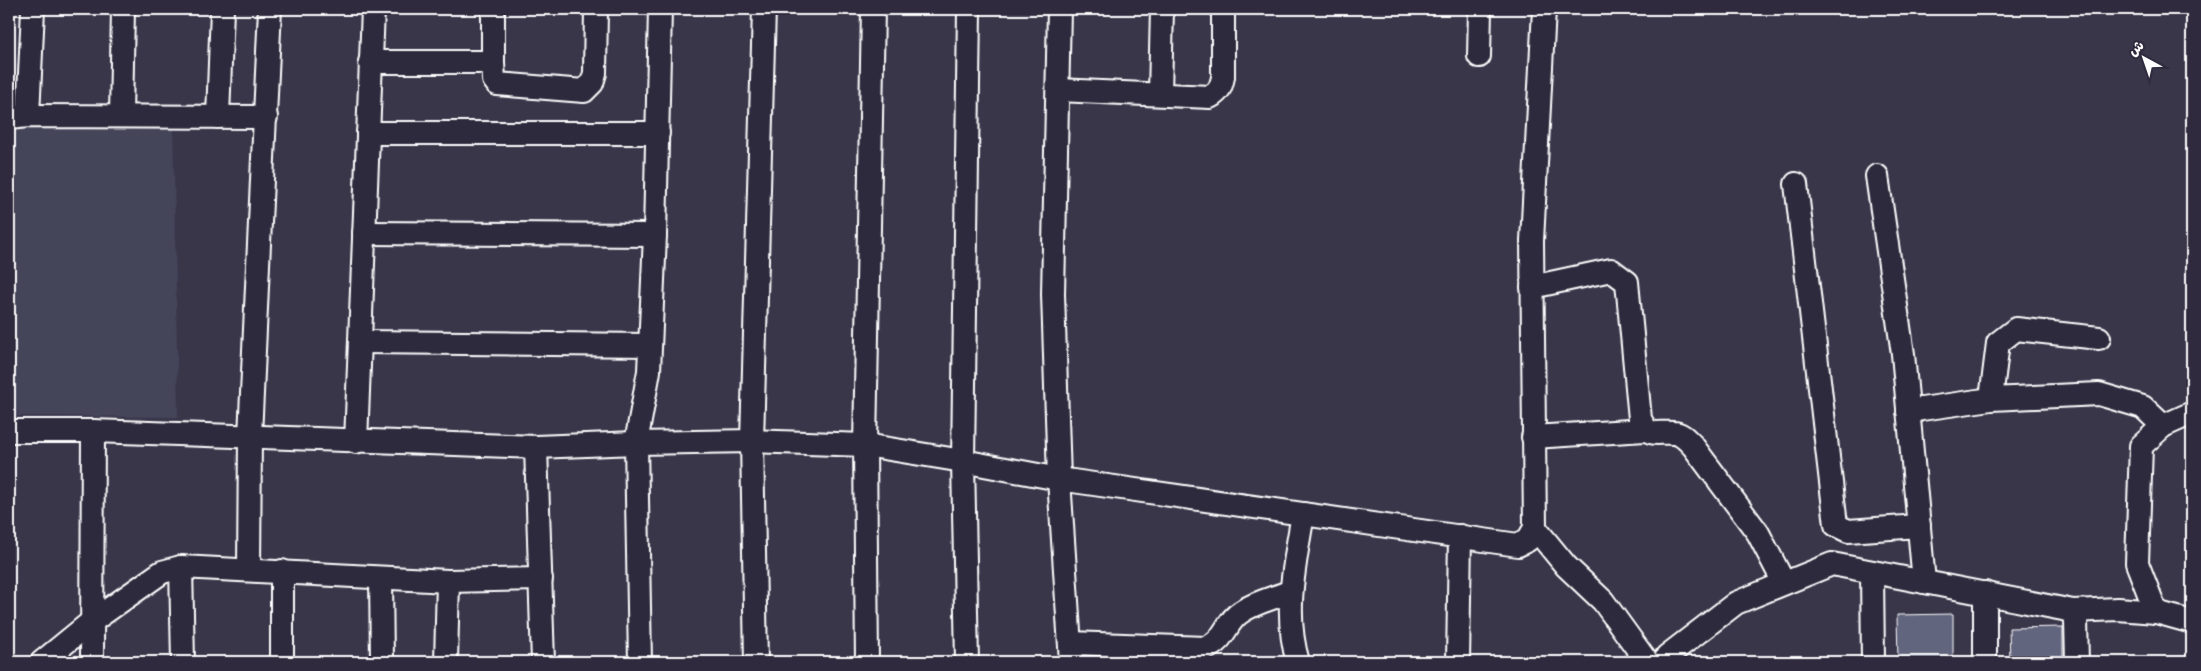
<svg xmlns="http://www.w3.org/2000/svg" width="2201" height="671" font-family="Pangolin,'Playpen Sans Arabic',sans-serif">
  <rect width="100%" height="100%" fill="#39364a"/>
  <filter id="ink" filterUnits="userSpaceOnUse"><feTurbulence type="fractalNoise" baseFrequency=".02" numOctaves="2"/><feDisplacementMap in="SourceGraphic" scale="10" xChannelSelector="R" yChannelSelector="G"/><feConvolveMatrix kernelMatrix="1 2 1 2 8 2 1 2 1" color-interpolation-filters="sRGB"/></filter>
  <g filter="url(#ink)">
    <polygon fill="#45445a" points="173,116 178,417 9,416 9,119"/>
    <g fill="#62657e" stroke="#fff">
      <polygon points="1953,614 1953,662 1898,662 1897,615"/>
      <polygon points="2063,627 2063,662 2010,662 2009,628"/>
    </g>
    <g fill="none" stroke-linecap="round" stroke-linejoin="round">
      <g stroke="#fff" stroke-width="26">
        <g id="minor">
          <polyline points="1059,9 1053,294 1059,479 1071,662"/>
          <polyline points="1479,56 1480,9"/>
          <polyline points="370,62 493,62 493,9"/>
          <polyline points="493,62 494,80 497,84 584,91 592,83 595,73 596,9"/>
          <path d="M1058 90 1210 97C1219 92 1221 87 1223 77V9"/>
          <polyline points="1160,94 1162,9"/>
          <polyline points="28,116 33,9"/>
          <polyline points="121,116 123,9"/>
          <polyline points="218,117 222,9"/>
          <polyline points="9,118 28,116 266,117"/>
          <polyline points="368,133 658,133"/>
          <polyline points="1877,176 1903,354 1924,582"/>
          <polyline points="1796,184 1836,525 1848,531 1919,526"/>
          <polyline points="364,233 655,235"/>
          <path d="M1532 287 1611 270 1627 282 1640 419C1650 439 1655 431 1673 433 1682 433 1687 440 1693 446L1758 533 1784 583"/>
          <polyline points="360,342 650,345"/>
          <polyline points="1991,399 1998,343 2016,329 2099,338"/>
          <polyline points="1908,411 1991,399 2099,394 2143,407 2163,426"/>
          <polyline points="9,431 93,431 536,447 636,443 752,441 865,445 963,461 1059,479 1518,545 1528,540 1535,528 1532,241 1544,9"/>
          <polyline points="1533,437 1645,430"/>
          <polyline points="356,442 373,9"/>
          <polyline points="536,447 543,662"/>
          <polyline points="1535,528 1566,566 1603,601 1647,662"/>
          <polyline points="181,567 183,662"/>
          <polyline points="249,569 250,436 270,9"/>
          <polyline points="282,571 282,662"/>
          <polyline points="1872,572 1873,662"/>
          <polyline points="381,578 382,662"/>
          <polyline points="2073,611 2118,609 2156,612 2137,563 2141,446 2163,426 2192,413"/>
          <polyline points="2156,612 2192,622"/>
          <path d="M1070 643 1206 648C1226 640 1225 622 1241 612 1255 602 1275 598 1291 591"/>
          <polyline points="42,662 91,622 162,572 181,567 448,581 541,579"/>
          <polyline points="92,662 93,431"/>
          <polyline points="446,662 448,581"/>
          <polyline points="640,662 636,443 649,371 655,235 660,9"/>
          <polyline points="756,662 752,441 764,9"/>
          <polyline points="867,662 865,445 873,9"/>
          <polyline points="967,662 963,461 969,9"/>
          <path d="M1298 662C1283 613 1295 563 1303 514"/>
          <polyline points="1458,662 1460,536"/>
          <polyline points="1666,662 1667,656 1736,603 1832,564 2073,611 2076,620 2077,662"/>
          <polyline points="1985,662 1985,593"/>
        </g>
      </g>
      <use href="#minor" stroke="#2f2a3d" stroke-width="22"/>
    </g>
  </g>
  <rect width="2201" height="671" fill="none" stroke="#2f2a3d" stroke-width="30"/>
  <rect x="15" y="15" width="2171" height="641" fill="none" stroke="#fff" stroke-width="2" filter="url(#ink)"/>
  <g transform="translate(2144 58) rotate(320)" stroke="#2f2a3d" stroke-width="4" paint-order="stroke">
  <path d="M0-4L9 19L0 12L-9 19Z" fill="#ffffff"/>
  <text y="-8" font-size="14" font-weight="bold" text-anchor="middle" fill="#ffffff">ش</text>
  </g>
</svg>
